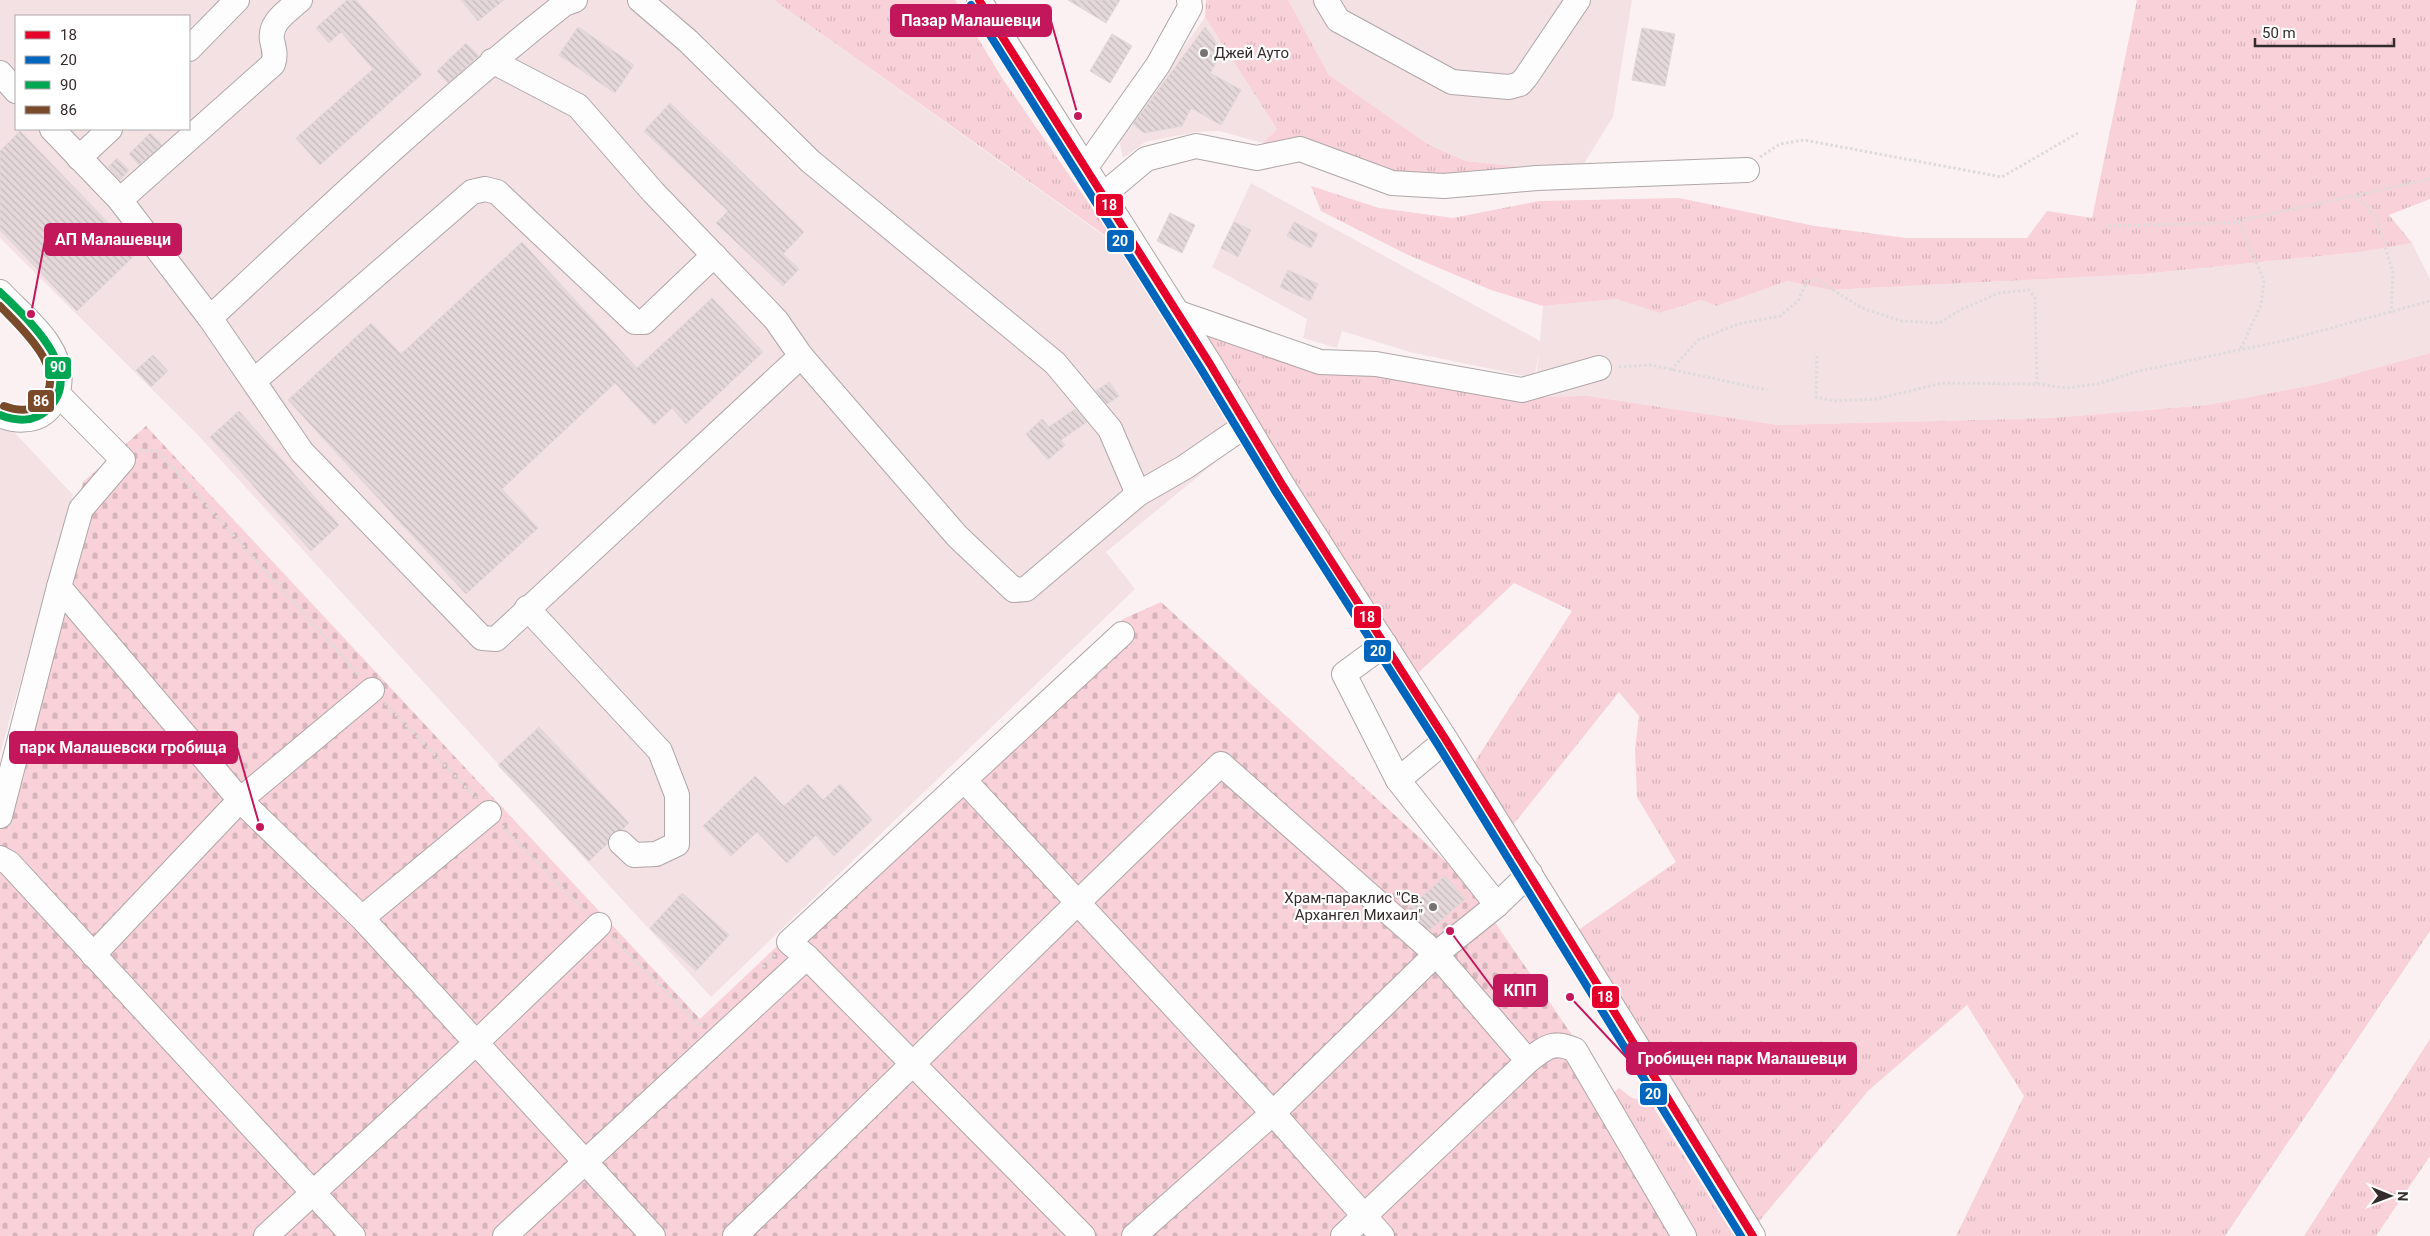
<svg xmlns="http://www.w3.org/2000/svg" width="2430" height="1236" font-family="Roboto,sans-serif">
  <defs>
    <pattern id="grass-tufts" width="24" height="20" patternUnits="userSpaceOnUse" patternTransform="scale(1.25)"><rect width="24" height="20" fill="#f8d1d9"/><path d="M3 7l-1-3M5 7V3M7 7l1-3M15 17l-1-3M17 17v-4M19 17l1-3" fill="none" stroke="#d5b4ba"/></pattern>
    <pattern id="cemetery-stones" width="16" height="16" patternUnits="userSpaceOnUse" patternTransform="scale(1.25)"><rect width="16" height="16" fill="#f8d1d9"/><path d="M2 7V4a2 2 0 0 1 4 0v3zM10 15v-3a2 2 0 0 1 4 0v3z" fill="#d5b4ba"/></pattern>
    <pattern id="building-back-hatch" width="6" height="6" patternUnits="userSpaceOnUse" patternTransform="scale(1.25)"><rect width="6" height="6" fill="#e5d8da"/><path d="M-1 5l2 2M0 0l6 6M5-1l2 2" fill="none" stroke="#c5babb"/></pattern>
  </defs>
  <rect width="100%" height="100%" fill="#fbf1f3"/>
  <g fill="#f3e1e4" fill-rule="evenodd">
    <path d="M0 0H774L1149 268 1251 433 1106 552 1135 589 711 997 197 434 0 238ZM16 16H189V129H16Z"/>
    <polygon points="1288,0 1632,0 1613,117 1578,173 1466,161 1429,145 1329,75"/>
    <polygon points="1205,17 1277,129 1263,143 1219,131 1196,132 1145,142 1123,158 1119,139"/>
    <polygon points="1251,183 1540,341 1543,306 1616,299 1660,313 1702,300 1717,306 1788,281 1829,290 2143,274 2361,252 2412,243 2430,279 2430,353 2318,384 2207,405 2052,418 1778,425 1588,396 1534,397 1539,353 1534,378 1410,352 1342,331 1337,348 1303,338 1307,319 1212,267"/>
    <polygon points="0,417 73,495 0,754"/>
  </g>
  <g fill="url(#grass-tufts)">
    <polygon points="774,0 955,0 1002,78 1117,244"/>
    <polygon points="1206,0 1288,0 1329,75 1429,145 1466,161 1578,173 1390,189 1263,143 1277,129 1205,17"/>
    <polygon points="2137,0 2430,0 2430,199 2389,215 2412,243 2361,252 2143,274 1829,290 1788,281 1717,306 1701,300 1660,313 1616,299 1543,306 1491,290 1406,254 1321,211 1311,186 1379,208 1453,218 1539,201 1679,198 1815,226 1906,238 2027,238 2047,211 2092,218"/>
    <polygon points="1200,330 1378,369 1534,397 1588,396 1778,425 2052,418 2207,405 2318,384 2430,353 2430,931 2225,1236 1956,1236 2024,1096 1967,1005 1868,1091 1756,1225 1577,931 1676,862 1637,797 1635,749 1639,716 1619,692 1513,825 1474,763 1572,611 1514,583 1417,674"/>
    <polygon points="2430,1039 2430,1156 2376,1236 2304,1236"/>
    <polygon points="1619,1088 1632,1098 1650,1102 1734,1236 1696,1236 1609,1097"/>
  </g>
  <polygon fill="url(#cemetery-stones)" points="146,426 700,1019 1123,619 1161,602 1466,880 1574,1038 1696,1236 0,1236 0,774 83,482"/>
  <g fill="url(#building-back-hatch)" stroke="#e0d7d9">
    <polygon points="347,0 356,0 422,74 320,165 296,138 373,69 341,32 329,43 316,28"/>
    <polygon points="461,0 504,0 478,21"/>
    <polygon points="1068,0 1120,0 1106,23"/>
    <polygon points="578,27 634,65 615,93 559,55"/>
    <polygon points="1205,27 1223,51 1210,73 1241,90 1221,125 1191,108 1182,126 1144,133 1133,124"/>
    <polygon points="1642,28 1675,34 1665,86 1632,80"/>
    <polygon points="1112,34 1132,46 1110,83 1090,71"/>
    <polygon points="466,43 479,56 448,83 437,71"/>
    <polygon points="670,103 804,232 783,254 799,269 783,286 716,223 728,211 644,131"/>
    <polygon points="20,131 137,253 77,311 0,230 0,151"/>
    <polygon points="150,133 162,145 139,165 129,154"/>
    <polygon points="117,158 129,170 120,180 108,167"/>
    <polygon points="1170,213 1195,225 1182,253 1157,241"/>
    <polygon points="1234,222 1251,230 1238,257 1221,248"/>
    <polygon points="1294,222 1318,234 1311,248 1287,236"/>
    <polygon points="522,242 637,368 712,298 763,352 686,424 672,408 654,425 615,383 502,489 538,528 466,594 288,400 371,323 401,354"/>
    <polygon points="1288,270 1318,284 1310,301 1280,287"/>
    <polygon points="153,355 168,371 151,387 136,370"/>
    <polygon points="1109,382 1119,396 1107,404 1096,391"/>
    <polygon points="1075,409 1087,422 1061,440 1065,445 1048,460 1026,434 1042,419 1049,427"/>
    <polygon points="239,411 339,525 311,551 210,437"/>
    <polygon points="539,727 629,823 622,830 611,833 608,843 589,861 498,765"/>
    <polygon points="755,776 784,806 808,784 823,800 840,784 872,820 834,856 816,835 787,863 757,832 731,856 703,826"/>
    <polygon points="1445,876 1465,899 1430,930 1407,910"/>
    <polygon points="682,893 729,935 696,971 650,928"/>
  </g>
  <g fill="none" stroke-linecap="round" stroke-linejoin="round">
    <g stroke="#afa6a8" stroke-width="26">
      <g id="minor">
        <polyline points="640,0 688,41 810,161 1055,363 1110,429 1138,494"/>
        <polyline points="979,0 1210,364 1283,486 1446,740 1644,1057 1753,1236"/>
        <polyline points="1326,0 1338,20 1452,82 1509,87 1520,84 1526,77 1578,0"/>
        <polyline points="189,49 237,0"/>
        <polyline points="492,61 578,106 653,192 776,320 801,356 957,536 1014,590 1026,589 1138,494 1185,467 1246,425"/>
        <polyline points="0,73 16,91"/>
        <polyline points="52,129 120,200 210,318 302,452 482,638 496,639 801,356"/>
        <polyline points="79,158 110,129"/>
        <polyline points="1086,167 1158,65 1190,7 1189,0"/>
        <polyline points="1103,195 1146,159 1196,146 1257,158 1300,149 1392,183 1444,186 1537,178 1747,170"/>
        <path d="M120 200 273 64C276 55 274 49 272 40 269 22 288 11 300 0"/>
        <path d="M0 292C24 318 65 347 59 386 57 397 53 406 44 413 33 422 13 421 0 415"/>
        <polyline points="1176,312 1320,362 1376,364 1522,390 1599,368"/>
        <path d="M210 318C326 210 440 102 564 4L575 0"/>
        <polyline points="254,381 472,192 485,189 497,192 635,322 644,322 714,255"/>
        <polyline points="57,393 123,460 81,509 59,587 240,800 362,918 653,1236"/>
        <polyline points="527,608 660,751 677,795 677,844 656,854 634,855 621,843"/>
        <polyline points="1385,644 1344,674 1398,780 1497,905"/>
        <polyline points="964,780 1273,1113 1382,1236"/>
        <polyline points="1398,780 1446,740"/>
        <polyline points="0,816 59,587"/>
        <polyline points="0,858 9,863 353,1236"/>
        <polyline points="362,918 489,813"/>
        <polyline points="93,955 240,800 372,690"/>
        <polyline points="266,1236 477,1042 599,925"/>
        <polyline points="505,1236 807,957"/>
        <path d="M735 1236C898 1080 1058 920 1221 764L1436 954 1528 1061"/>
        <polyline points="1083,1236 807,957 789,942 1122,634"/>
        <polyline points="1134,1236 1273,1113 1436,954 1497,905 1530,873"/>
        <path d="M1343 1236 1528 1061C1546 1047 1553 1040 1575 1050L1684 1236"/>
      </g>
    </g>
    <g stroke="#dedbdb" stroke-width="3" stroke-dasharray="2.5 2.5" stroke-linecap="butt">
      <polyline points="1760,157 1780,144 1804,140 2002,177 2078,133"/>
      <polyline points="2357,196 2376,217 2393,273 2391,313"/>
      <polyline points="2238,221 2264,280 2261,305 2240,350"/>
      <polyline points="2108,226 2230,223 2430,179"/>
      <polyline points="1817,356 1816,397 1835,401 1877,399 1942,383 2037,384 2067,388 2097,384 2139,371 2287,340 2430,301"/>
      <polyline points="1619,367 1651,365 1767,390"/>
      <polyline points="1671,370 1698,340 1738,324 1780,316 1798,301 1807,281 1817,280 1862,308 1901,321 1939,323 1962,309 1999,293 2029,290 2035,298 2037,384"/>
      <polyline points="140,450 158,451 359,675"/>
      <polyline points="385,703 476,798"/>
      <polyline points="502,826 585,911"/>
      <polyline points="613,938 700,1026 702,1024"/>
      <polyline points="763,967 775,955"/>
    </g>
    <use href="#minor" stroke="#fefdfd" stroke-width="24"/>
    <g stroke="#fff" stroke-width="11">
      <polyline id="bus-1" points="979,0 1210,364 1283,486 1446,740 1753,1236"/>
    </g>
    <g stroke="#fff" stroke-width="11">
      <polyline id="bus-2" points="971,5 1201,369 1275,491 1438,745 1741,1236"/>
    </g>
    <g stroke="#fff" stroke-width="11">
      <path id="bus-3" d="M0 292C26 318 88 371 47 410 34 423 15 421 0 415"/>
    </g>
    <g stroke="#fff" stroke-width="11">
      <path id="bus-4" d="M0 306C20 327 72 372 40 403 30 413 15 410 4 406"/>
    </g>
    <use href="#bus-1" stroke="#e4002b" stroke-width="8"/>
    <use href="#bus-2" stroke="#0065bd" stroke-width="8"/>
    <use href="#bus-3" stroke="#00a651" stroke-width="8"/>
    <use href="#bus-4" stroke="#7a4b2a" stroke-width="8"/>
  </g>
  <g fill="#797072" stroke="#fff" stroke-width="2">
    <circle cx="1204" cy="53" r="5"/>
    <circle cx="1433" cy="907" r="5"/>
  </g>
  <g text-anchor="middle" stroke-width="4.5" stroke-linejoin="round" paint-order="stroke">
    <g font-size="15" fill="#332b2c" stroke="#fff" text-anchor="start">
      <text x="1214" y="58">Джей Ауто</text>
      <text x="1423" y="903" text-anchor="end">Храм-параклис "Св.<tspan x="1423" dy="17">Архангел Михаил"</tspan></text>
    </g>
  </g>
  <path fill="none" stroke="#c2185b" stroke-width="2" d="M1078 116L1051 21M31 314L45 240M260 827L237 747M1450 931L1494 990M1570 997L1627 1058"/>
  <g fill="#c2185b" stroke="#fff" stroke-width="2">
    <circle cx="1078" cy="116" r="5"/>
    <circle cx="31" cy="314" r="5"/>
    <circle cx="260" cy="827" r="5"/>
    <circle cx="1450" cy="931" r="5"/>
    <circle cx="1570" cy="997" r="5"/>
  </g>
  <g fill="#c2185b" stroke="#c2185b" stroke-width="2">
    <rect x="891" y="5" width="160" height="31" rx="5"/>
    <rect x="45" y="224" width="136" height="31" rx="5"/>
    <rect x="10" y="732" width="227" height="31" rx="5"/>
    <rect x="1494" y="975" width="53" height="31" rx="5"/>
    <rect x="1627" y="1043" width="229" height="31" rx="5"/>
  </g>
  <g font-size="16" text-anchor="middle" font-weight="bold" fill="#fff">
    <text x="971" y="26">Пазар Малашевци</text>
    <text x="113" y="245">АП Малашевци</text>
    <text x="123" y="753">парк Малашевски гробища</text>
    <text x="1520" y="996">КПП</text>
    <text x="1742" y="1064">Гробищен парк Малашевци</text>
  </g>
  <g stroke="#fff" stroke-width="2">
    <rect x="1095" y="193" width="29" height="24" rx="5" fill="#e4002b"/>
    <rect x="1106" y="229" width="29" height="24" rx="5" fill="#0065bd"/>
    <rect x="44" y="356" width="28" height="24" rx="5" fill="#00a651"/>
    <rect x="27" y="389" width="28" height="24" rx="5" fill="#7a4b2a"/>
    <rect x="1353" y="605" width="29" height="24" rx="5" fill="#e4002b"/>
    <rect x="1363" y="639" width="29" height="24" rx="5" fill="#0065bd"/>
    <rect x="1591" y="985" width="29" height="24" rx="5" fill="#e4002b"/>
    <rect x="1639" y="1082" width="29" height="24" rx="5" fill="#0065bd"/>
  </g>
  <g font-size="14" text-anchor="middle" font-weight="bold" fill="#fff">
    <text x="1109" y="210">18</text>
    <text x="1120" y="246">20</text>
    <text x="58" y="372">90</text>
    <text x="41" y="406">86</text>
    <text x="1367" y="622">18</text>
    <text x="1378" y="656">20</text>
    <text x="1605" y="1002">18</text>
    <text x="1653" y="1099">20</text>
  </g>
  <rect x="15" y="15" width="175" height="115" fill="#ffffff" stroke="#adaaab"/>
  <rect x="25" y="31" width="25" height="8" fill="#e4002b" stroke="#adaaab"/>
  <text x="60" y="40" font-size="15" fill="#332b2c">18</text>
  <rect x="25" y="56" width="25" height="8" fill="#0065bd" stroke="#adaaab"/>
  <text x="60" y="65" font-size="15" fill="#332b2c">20</text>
  <rect x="25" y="81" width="25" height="8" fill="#00a651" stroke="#adaaab"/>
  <text x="60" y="90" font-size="15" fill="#332b2c">90</text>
  <rect x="25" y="106" width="25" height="8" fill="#7a4b2a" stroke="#adaaab"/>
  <text x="60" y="115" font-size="15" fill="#332b2c">86</text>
  <g transform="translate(2390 1196) rotate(91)" stroke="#ffffff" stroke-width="4" paint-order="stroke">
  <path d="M0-4L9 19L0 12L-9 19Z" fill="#332b2c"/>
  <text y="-8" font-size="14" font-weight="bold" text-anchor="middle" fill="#332b2c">N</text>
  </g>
  <path d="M2255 38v8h139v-8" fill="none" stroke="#332b2c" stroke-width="2.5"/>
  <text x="2262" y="38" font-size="15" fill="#332b2c" stroke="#ffffff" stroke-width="4" paint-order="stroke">50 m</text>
</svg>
